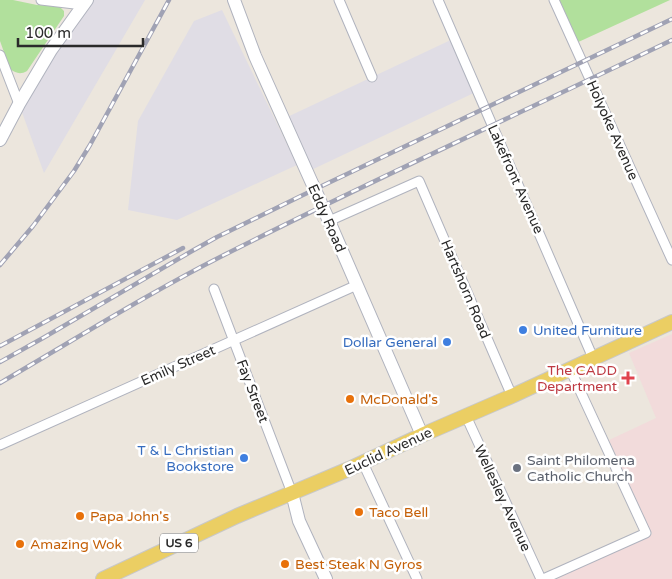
<svg xmlns="http://www.w3.org/2000/svg" width="672" height="579" font-family="'Varela Round',sans-serif">
  <rect width="100%" height="100%" fill="#ece6dd"/>
  <g fill="#e0dde5">
    <polygon points="87,0 145,0 44,173 19,104"/>
    <polygon points="222,10 297,165 177,220 128,210 138,121 194,21"/>
    <polygon points="455,38 478,91 307,172 283,119"/>
  </g>
  <polygon fill="#f2dbdb" points="672,334 672,579 552,579 652,534 609,440 656,418 629,353"/>
  <g fill="#b1e09c">
    <path d="M0 0H13L37 5 59 6 64 11V16L27 71C20 75 16 73 10 69L0 41Z"/>
    <polygon points="554,0 670,0 574,44"/>
  </g>
  <g fill="none" stroke-linecap="round" stroke-linejoin="round">
    <g stroke="#b0b3be" stroke-width="11">
      <g id="street">
        <polyline points="41,0 83,5"/>
        <polyline points="339,0 372,77"/>
        <polyline points="438,0 593,358"/>
        <polyline points="554,0 672,260"/>
        <polyline points="0,55 19,104"/>
        <polyline points="329,221 419,181 512,396"/>
        <polyline points="214,289 292,493"/>
        <polyline points="466,416 541,579"/>
        <polyline points="0,445 357,285"/>
        <polyline points="363,463 417,579"/>
        <polyline points="543,579 646,533 570,369"/>
      </g>
    </g>
    <g stroke="#b0b3be" stroke-width="14">
      <g id="secondary">
        <polyline points="234,0 255,56 329,221 422,435"/>
        <polyline points="0,140 19,104 51,50 87,0"/>
        <polyline points="292,493 299,521 326,579"/>
      </g>
    </g>
    <g stroke="#c8c8c8" stroke-width="16">
      <polyline id="primary" points="103,579 237,516 349,469 422,435 512,396 672,322"/>
    </g>
    <use href="#street" stroke="#fff" stroke-width="9"/>
    <use href="#secondary" stroke="#fff" stroke-width="12"/>
    <use href="#primary" stroke="#ebce63" stroke-width="14"/>
    <g stroke="#a0a2b4" stroke-width="4.5">
      <g id="rail">
        <polyline points="0,265 33,226 74,171 90,145 169,0"/>
        <polyline points="0,346 183,248"/>
        <polyline points="0,362 43,338 192,251 217,237 303,195 672,19"/>
        <path d="M0 383C74 340 147 294 224 255 372 180 523 112 672 40"/>
      </g>
    </g>
    <use href="#rail" stroke="#fff" stroke-width="2.5" stroke-dasharray="8" stroke-linecap="butt"/>
  </g>
  <g fill="#3f7fe0" stroke="#fff" stroke-width="2">
    <circle cx="523" cy="330" r="5"/>
    <circle cx="447" cy="342" r="5"/>
    <circle cx="244" cy="458" r="5"/>
  </g>
  <path fill="#e0444e" stroke="#fff" stroke-width="2" d="M625.5 370.5h5v5h5v5h-5v5h-5v-5h-5v-5h5z"/>
  <g fill="#e8710a" stroke="#fff" stroke-width="2">
    <circle cx="350" cy="399" r="5"/>
    <circle cx="359" cy="512" r="5"/>
    <circle cx="80" cy="516" r="5"/>
    <circle cx="20" cy="544" r="5"/>
    <circle cx="285" cy="564" r="5"/>
  </g>
  <circle fill="#6b7280" stroke="#fff" stroke-width="2" cx="517" cy="468" r="5"/>
  <g text-anchor="middle" stroke-width="5" stroke-linejoin="round" paint-order="stroke">
    <rect fill="#fff" stroke="#6a6a6a" stroke-width="1" x="160" y="533.5" width="38" height="19" rx="4"/>
    <g font-size="12" font-weight="bold" fill="#2a2a2a">
      <text x="179" y="547">US 6</text>
    </g>
    <g font-size="14" fill="#2a2a2a" stroke="#fff">
      <text transform="translate(613 130) rotate(66)" y="5">Holyoke Avenue</text>
      <text transform="translate(516 179) rotate(66)" y="5">Lakefront Avenue</text>
      <text transform="translate(327 218) rotate(66)" y="5">Eddy Road</text>
      <text transform="translate(466 289) rotate(67)" y="5">Hartshorn Road</text>
      <text transform="translate(178 365) rotate(-24)" y="5">Emily Street</text>
      <text transform="translate(253 391) rotate(69)" y="5">Fay Street</text>
      <text transform="translate(388 451) rotate(-25)" y="5">Euclid Avenue</text>
      <text transform="translate(503 498) rotate(65)" y="5">Wellesley Avenue</text>
    </g>
    <g font-size="14" fill="#366cbe" stroke="#fff" text-anchor="end">
      <text x="533" y="335" text-anchor="start">United Furniture</text>
      <text x="437" y="347">Dollar General</text>
      <text x="234" y="455">T &amp; L Christian<tspan x="234" dy="16">Bookstore</tspan></text>
    </g>
    <g font-size="14" fill="#be3a42" stroke="#fff" text-anchor="end">
      <text x="617" y="375">The CADD<tspan x="617" dy="16">Department</tspan></text>
    </g>
    <g font-size="14" fill="#c56008" stroke="#fff" text-anchor="start">
      <text x="360" y="404">McDonald's</text>
      <text x="369" y="517">Taco Bell</text>
      <text x="90" y="521">Papa John's</text>
      <text x="30" y="549">Amazing Wok</text>
      <text x="295" y="569">Best Steak N Gyros</text>
    </g>
    <g font-size="14" fill="#5b616d" stroke="#fff" text-anchor="start">
      <text x="527" y="465">Saint Philomena<tspan x="527" dy="16">Catholic Church</tspan></text>
    </g>
  </g>
  <path d="M18 38v8h125v-8" fill="none" stroke="#2a2a2a" stroke-width="2.5"/>
  <text x="25" y="38" font-size="15" fill="#2a2a2a" stroke="#ffffff" stroke-width="4" paint-order="stroke">100 m</text>
</svg>
